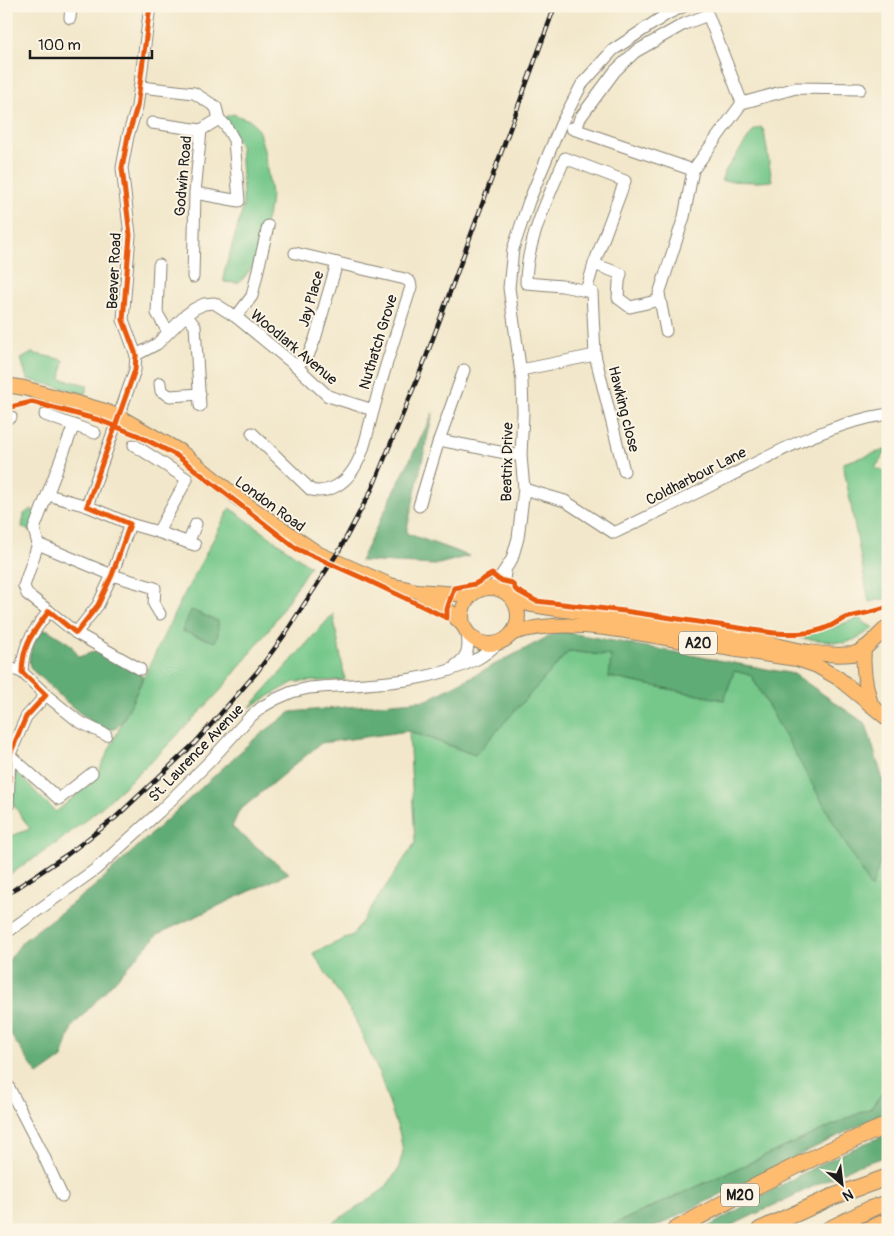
<svg xmlns="http://www.w3.org/2000/svg" width="894" height="1236" font-family="Pangolin,sans-serif">
  <rect width="100%" height="100%" fill="#fcf5e5"/>
  <filter id="ink" filterUnits="userSpaceOnUse"><feTurbulence type="fractalNoise" baseFrequency=".02" numOctaves="2"/><feDisplacementMap in="SourceGraphic" scale="10" xChannelSelector="R" yChannelSelector="G"/><feConvolveMatrix kernelMatrix="1 2 1 2 8 2 1 2 1" color-interpolation-filters="sRGB"/></filter>
  <filter id="wash" filterUnits="userSpaceOnUse"><feTurbulence type="fractalNoise" baseFrequency=".0096" numOctaves="4" result="noise"/><feDisplacementMap in="SourceGraphic" scale="20" xChannelSelector="R" yChannelSelector="G"/><feGaussianBlur stdDeviation="1.12" result="paint"/><feColorMatrix in="noise" values="0 0 0 0 0 0 0 0 0 0 0 0 0 0 0 0 0 1.4 0 .05"/><feComposite in="paint" operator="in"/></filter>
  <g filter="url(#wash)">
    <rect width="100%" height="100%" fill="#f2e7ca"/>
    <g fill="#75c78a" stroke="#487253">
      <polygon points="233,114 252,121 259,132 264,150 271,194 270,206 253,266 243,279 238,283 224,282 224,273 243,208 243,192 240,145 228,126 225,117"/>
      <polygon points="761,127 764,131 772,181 759,182 721,181 725,171 754,130"/>
      <polygon points="32,353 64,360 61,379 88,385 85,394 27,379 21,359"/>
      <polygon points="888,449 875,468 888,472 888,598 869,602 843,463"/>
      <polygon points="230,508 310,566 268,631 220,691 160,753 103,806 57,843 6,877 6,840 8,837 30,829 13,804 15,771 56,812 95,779 179,604"/>
      <polygon points="31,509 37,514 31,532 22,527 24,514"/>
      <polygon points="333,614 345,680 294,682 250,707"/>
      <polygon points="860,618 863,622 874,628 858,638 845,643 799,638"/>
      <polygon points="569,651 612,656 609,677 724,700 734,671 751,675 871,888 888,839 888,1085 871,1108 601,1230 321,1230 363,1204 385,1188 398,1170 403,1152 400,1135 379,1073 354,1017 313,953 353,935 415,843 409,731 475,755"/>
    </g>
    <g fill="#60ac76" stroke="#3e6449">
      <polygon points="433,413 406,533 469,556 435,565 360,561"/>
      <polygon points="191,610 218,621 218,635 215,642 182,631"/>
      <path d="M41 630H48L70 644 79 657 95 651 143 676C139 686 123 727 114 729 98 734 54 691 44 680 39 675 33 673 30 666 26 655 36 640 41 630Z"/>
      <polygon points="559,631 794,674 866,724 888,796 888,839 871,889 751,675 734,671 724,700 609,677 611,656 569,651 475,755 409,731 321,743 239,811 232,827 289,873 158,934 72,1027 62,1058 38,1075 6,1028 6,964 23,941 95,886 253,740 291,712 427,700"/>
      <polygon points="888,1085 888,1111 649,1230 601,1230 871,1108"/>
      <path d="M888 1134V1156L856 1166 722 1230H703C763 1195 823 1159 888 1134Z"/>
    </g>
  </g>
  <g filter="url(#ink)">
    <g fill="none" stroke-linecap="round" stroke-linejoin="round">
      <g stroke="#878273" stroke-width="13">
        <g id="minor">
          <polyline points="70,18 71,6"/>
          <polyline points="141,87 194,93 216,107 219,119 201,130 195,193 193,277"/>
          <polyline points="152,123 201,130"/>
          <polyline points="571,128 693,170 742,103"/>
          <polyline points="576,130 580,118 615,71 635,52 684,24 708,15 742,103 796,88 860,89"/>
          <polyline points="195,193 239,201 234,140 226,126 219,119"/>
          <polyline points="159,265 157,313 168,332"/>
          <polyline points="586,291 594,264"/>
          <polyline points="186,315 194,309 204,304 214,303 236,317 296,366 328,396 373,410"/>
          <polyline points="236,317 252,296 268,226"/>
          <polyline points="666,331 659,294 684,217 693,170"/>
          <polyline points="136,355 157,344 186,315 195,326 200,406"/>
          <polyline points="296,366 308,356 315,339 337,263"/>
          <polyline points="521,370 595,355"/>
          <polyline points="160,383 161,391 170,396 200,394"/>
          <polyline points="45,415 95,433"/>
          <polyline points="6,417 11,417"/>
          <path d="M252 433 311 490C328 494 344 484 353 470 365 452 368 428 374 408 384 368 398 328 411 287L410 282 405 279 295 253"/>
          <polyline points="439,440 521,456"/>
          <path d="M624 471 595 355 592 292 562 286 526 283C526 242 549 196 565 158L625 181 594 264 621 274 619 282 618 298 630 307 660 300"/>
          <path d="M524 489 565 501 614 533C652 515 690 496 728 477 779 451 830 423 888 414"/>
          <polyline points="48,495 87,506"/>
          <polyline points="419,506 439,440 464,370"/>
          <polyline points="130,524 158,532 187,479 134,445"/>
          <polyline points="158,532 195,545"/>
          <polyline points="188,543 196,524"/>
          <polyline points="38,544 112,575 155,588 154,604 160,614"/>
          <polyline points="505,572 504,581 506,592"/>
          <polyline points="493,588 512,559 518,538 524,489 521,456 523,412 522,381 509,288 513,249 529,201 561,124 582,84 613,50 667,14 684,6"/>
          <polyline points="49,611 27,594 24,586 38,544 34,529 74,425"/>
          <polyline points="76,633 140,669"/>
          <path d="M456 665C469 656 469 647 467 633"/>
          <polyline points="6,667 22,672"/>
          <polyline points="46,695 78,721 106,735"/>
          <polyline points="6,752 59,799 92,773"/>
          <path d="M6 808 8 806 10 754 26 717 46 695 22 672C23 643 32 634 49 611L76 633 98 605 112 575 130 524 87 506 135 370 136 355 123 320 130 235 122 168 128 136 137 107 150 6"/>
          <path d="M6 933 96 869 159 812 210 761 249 718 262 707 276 699 292 692 309 688C366 683 426 685 477 659 485 655 492 648 499 643"/>
          <polyline points="6,1082 41,1150 62,1196"/>
        </g>
      </g>
      <g stroke="#878273" stroke-width="16">
        <g id="major">
          <polyline points="6,385 24,388 102,410 118,416 181,452 240,500 319,554 390,585 417,591 471,595"/>
          <circle cx="490" cy="616" r="28"/>
          <polyline points="420,593 447,609 463,625"/>
          <path d="M515 601C541 608 566 610 593 614 641 621 688 629 736 636 774 643 813 658 852 654 866 652 877 635 888 627"/>
          <path d="M513 633C564 617 620 630 672 639 713 646 755 653 797 659L817 666 838 678 888 719"/>
          <path d="M864 648C862 668 865 685 871 704"/>
        </g>
      </g>
      <g stroke="#878273" stroke-width="18">
        <g id="highway">
          <path d="M675 1230C744 1191 814 1155 888 1125"/>
          <polyline points="760,1230 832,1197 888,1177"/>
          <polyline points="828,1230 870,1209 888,1203"/>
          <polyline points="867,1230 888,1221"/>
        </g>
      </g>
      <use href="#minor" stroke="#fff" stroke-width="11"/>
      <use href="#major" stroke="#fdbc6f" stroke-width="14"/>
      <use href="#highway" stroke="#fdbc6f" stroke-width="16"/>
      <g stroke="#1c1c1c" stroke-width="4.5">
        <polyline id="rail" points="6,895 68,854 115,818 195,743 257,672 283,637 340,549 372,489 425,360 555,6"/>
      </g>
      <use href="#rail" stroke="#fcf5e5" stroke-width="2.5" stroke-dasharray="8" stroke-linecap="butt"/>
      <g stroke="#fcf5e5" stroke-width="8">
        <g id="cycleway">
          <path d="M6 408 32 402 99 420 137 435 176 455 297 549 367 580 447 618V609L454 588 475 584 492 574 499 580 512 583 516 590 536 601 624 611 774 633C793 634 810 635 828 627 834 625 839 620 846 618 860 614 874 612 888 607"/>
          <path d="M6 808 8 806 10 754 26 717 46 695 22 672C23 643 32 634 49 611L76 633 98 605 112 575 130 524 87 506 135 370 136 355 123 320 130 235 122 168 128 136 137 107 150 6"/>
        </g>
      </g>
      <use href="#cycleway" stroke="#e8590c" stroke-width="5"/>
    </g>
  </g>
  <g text-anchor="middle" stroke-width="4" stroke-linejoin="round" paint-order="stroke">
    <g fill="#fcf5e5" stroke="#5f5d58" stroke-width="1">
      <rect x="679" y="631.5" width="38" height="23" rx="4"/>
      <rect x="721" y="1183.5" width="38" height="23" rx="4"/>
    </g>
    <g font-size="14" font-weight="bold" fill="#1c1c1c">
      <text x="698" y="648">A20</text>
      <text x="740" y="1200">M20</text>
    </g>
    <g font-size="15" fill="#1c1c1c" stroke="#fcf5e5">
      <text transform="translate(183 176) rotate(-85)" y="5">Godwin Road</text>
      <text transform="translate(114 271) rotate(-87)" y="5">Beaver Road</text>
      <text transform="translate(311 299) rotate(-74)" y="5">Jay Place</text>
      <text transform="translate(378 342) rotate(-73)" y="5">Nuthatch Grove</text>
      <text transform="translate(294 347) rotate(40)" y="5">Woodlark Avenue</text>
      <text transform="translate(624 409) rotate(76)" y="5">Hawking close</text>
      <text transform="translate(507 462) rotate(-89)" y="5">Beatrix Drive</text>
      <text transform="translate(696 476) rotate(-27)" y="5">Coldharbour Lane</text>
      <text transform="translate(270 504) rotate(36)" y="5">London Road</text>
      <text transform="translate(196 753) rotate(-46)" y="5">St. Laurence Avenue</text>
    </g>
  </g>
  <rect width="894" height="1236" fill="none" stroke="#fcf5e5" stroke-width="25"/>
  <g transform="translate(842 1184) rotate(152)" stroke="#fcf5e5" stroke-width="4" paint-order="stroke">
  <path d="M0-4L9 19L0 12L-9 19Z" fill="#1c1c1c"/>
  <text y="-8" font-size="14" font-weight="bold" text-anchor="middle" fill="#1c1c1c">N</text>
  </g>
  <path d="M30 50v8h122v-8" fill="none" stroke="#1c1c1c" stroke-width="2.5"/>
  <text x="38" y="50" font-size="15" fill="#1c1c1c" stroke="#fcf5e5" stroke-width="4" paint-order="stroke">100 m</text>
</svg>
